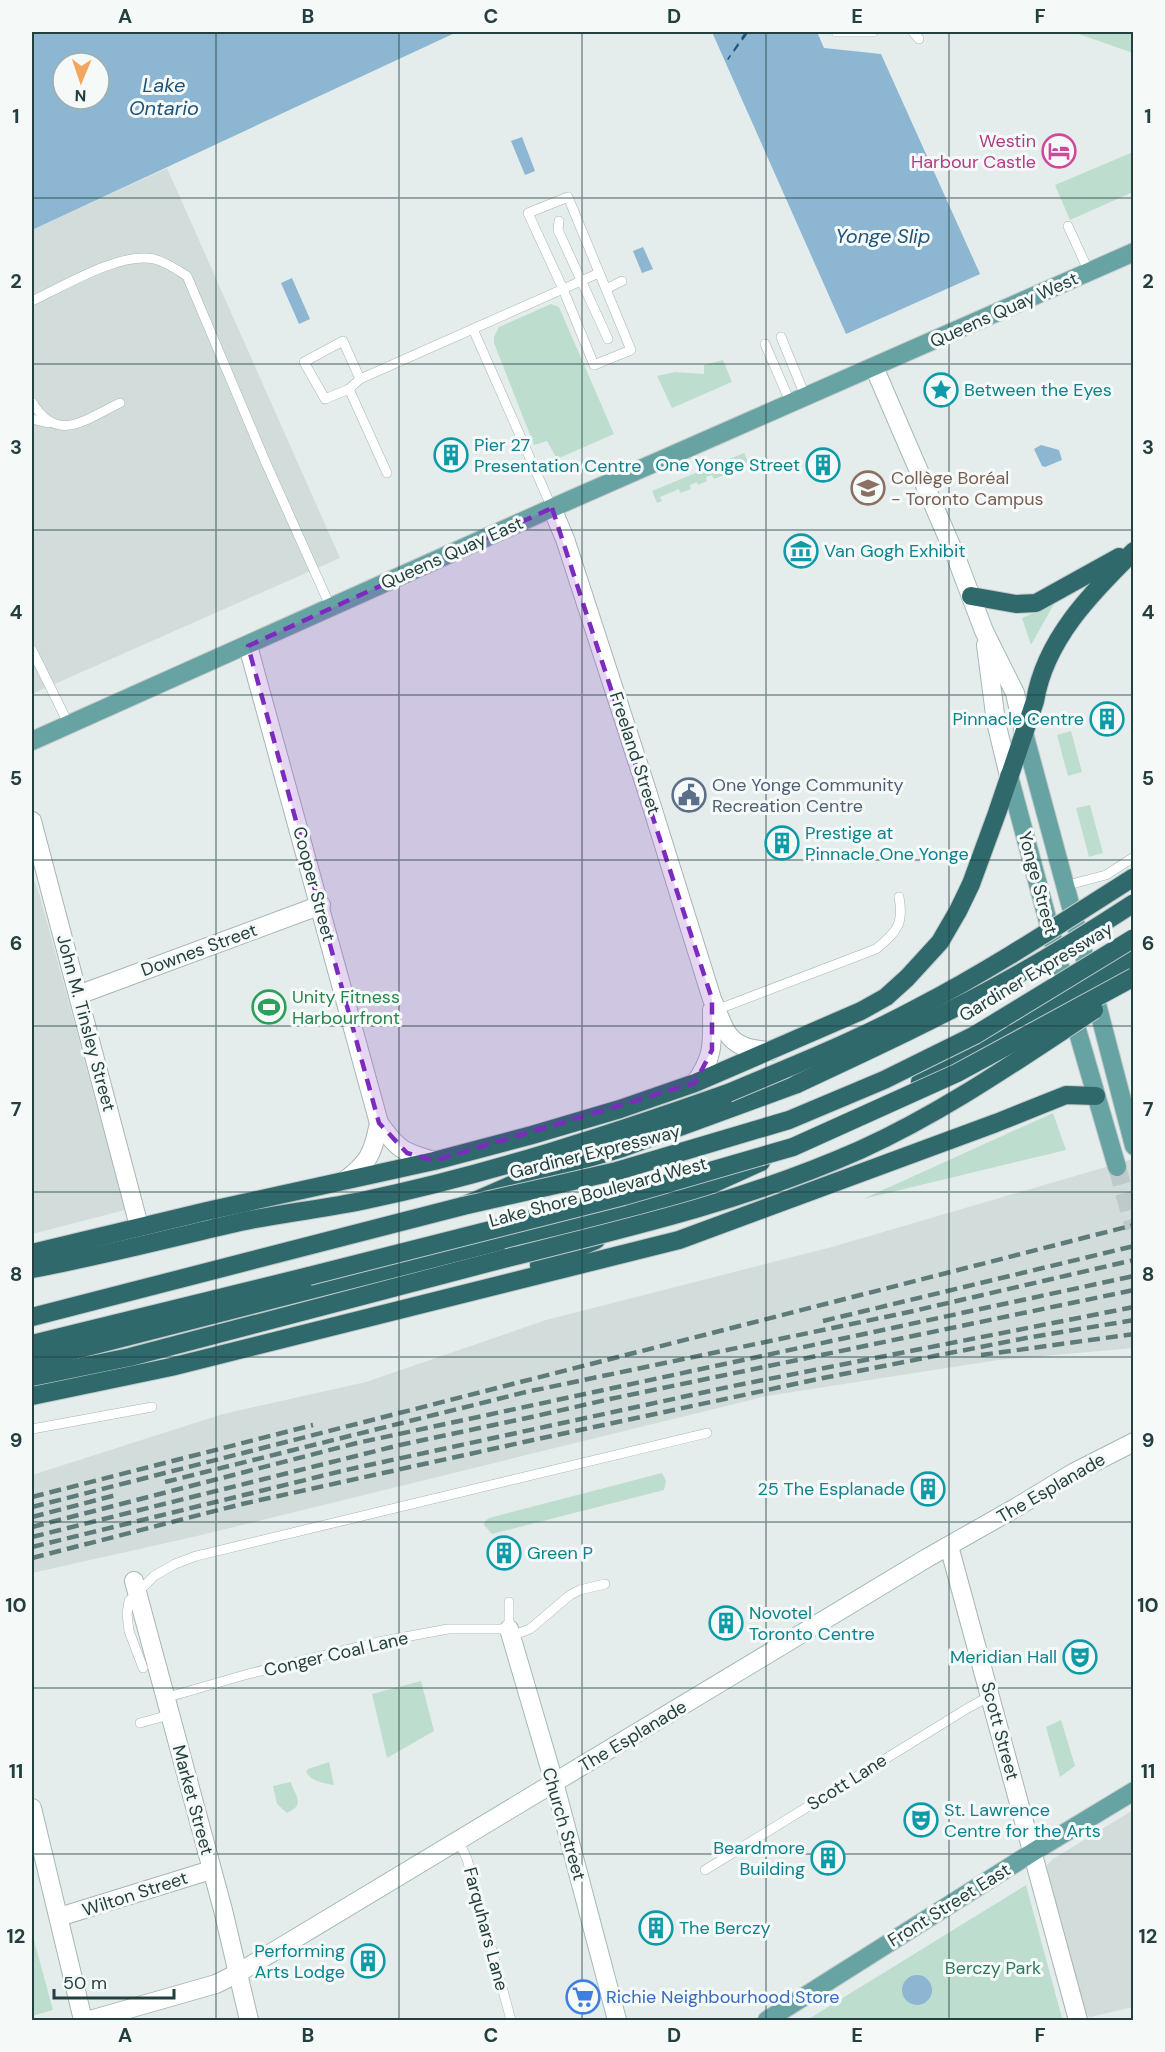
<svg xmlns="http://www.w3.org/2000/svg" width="1165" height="2052" font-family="'DM Sans',sans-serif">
  <rect width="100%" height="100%" fill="#e4edec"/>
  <g fill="#d2dddb">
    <polygon points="167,168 340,558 32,694 32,230"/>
    <polygon points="32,875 40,896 125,1210 32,1234"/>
    <polygon points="1133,1159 1133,1348 998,1360 767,1396 193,1537 32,1573 32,1475 223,1414 366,1382 546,1320 832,1247"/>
    <polygon points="1133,1810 1133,2007 1090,2017 1085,2014 1048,1874 1047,1865 1053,1859"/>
  </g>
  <g fill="#bddece">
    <polygon points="1073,32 1133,32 1133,53"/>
    <polygon points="1133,152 1133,192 1070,220 1055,185"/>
    <polygon points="551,304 559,307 614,434 557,459 547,441 534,445 494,343 494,337 499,327"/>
    <polygon points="723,360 732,382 672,408 657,376 675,372 704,374 704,365"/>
    <polygon points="744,453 748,462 722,470 724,475 714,479 712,475 706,477 707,481 698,485 697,482 690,485 691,489 680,493 679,489 660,497 662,501 657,503 652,491"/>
    <polygon points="1054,604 1031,645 1022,618"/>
    <polygon points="1071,731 1082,772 1068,776 1057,735"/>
    <polygon points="1090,805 1103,853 1089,857 1076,808"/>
    <polygon points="1053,1113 1066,1150 863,1199"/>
    <polygon points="662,1473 666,1481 664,1490 492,1534 484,1525 485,1521 489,1518"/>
    <polygon points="421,1681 434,1731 387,1758 372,1694"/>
    <polygon points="1061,1720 1075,1766 1060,1777 1046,1727"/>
    <path d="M329 1762 334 1785C324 1783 312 1782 306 1772L308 1769Z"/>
    <path d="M291 1782C294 1795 307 1804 287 1813L277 1804 273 1786Z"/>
    <polygon points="1026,1885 1062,2018 1054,2020 807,2020"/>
    <polygon points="32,1933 53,2010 32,2016"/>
  </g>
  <g fill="#8cb6d2" fill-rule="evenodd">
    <path d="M32 32H457L32 230ZM63 63H99V99H63Z"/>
    <polygon points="712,32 817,32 824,48 881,54 980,274 846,334"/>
    <polygon points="522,137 535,171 525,175 511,141"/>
    <polygon points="643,247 653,269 642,273 633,251"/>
    <polygon points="292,278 310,319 299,324 281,283"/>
    <polygon points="1041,445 1059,450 1062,460 1045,467 1042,466 1034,449"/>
    <circle cx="917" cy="1990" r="15"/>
  </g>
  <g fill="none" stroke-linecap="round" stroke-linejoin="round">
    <polyline stroke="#1c547c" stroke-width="1.5" stroke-dasharray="8 6" stroke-linecap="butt" points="746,32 728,59 748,32"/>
    <polyline stroke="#bdcac9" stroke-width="18" stroke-dasharray="18 9" stroke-linecap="butt" points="1117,1167 1134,1228"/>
    <g stroke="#a6b5b5" stroke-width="10">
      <g id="lane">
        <polyline points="836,32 873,32"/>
        <polyline points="913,32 919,39"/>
        <polygon points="568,197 631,350 594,365 563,289 528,213"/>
        <polyline points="559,221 558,230 608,339"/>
        <polyline points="1068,226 1089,272"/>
        <polyline points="606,289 622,281"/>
        <path d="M32 301C64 286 119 252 154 259 166 262 176 269 187 276L266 463 331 608"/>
        <polyline points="473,329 552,508"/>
        <polyline points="781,337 806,398"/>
        <polyline points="765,344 791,404"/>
        <polyline points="360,379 343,341 304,362 325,399 349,389 360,379 599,273"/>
        <polyline points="349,389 387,473"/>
        <path d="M32 402C58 445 85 419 120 403"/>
        <polyline points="32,419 48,423"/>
        <polyline points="32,650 69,725"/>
        <polyline points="1064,886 1106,875 1134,857"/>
        <path d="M716 1010 876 949C897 932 904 924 899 897"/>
        <polyline points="32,1429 152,1407"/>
        <polyline points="511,1636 530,1629 570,1595 580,1590 605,1584"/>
        <polyline points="143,1668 129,1631 127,1614 129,1601 154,1576 175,1564 196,1556 707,1433"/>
        <polyline points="165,1698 248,1674 378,1642 448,1629 509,1629 509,1602"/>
        <polyline points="140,1723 169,1715"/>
        <polyline points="458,1840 467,1859 511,2020"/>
        <polyline points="705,1870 968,1708 990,1696"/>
      </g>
    </g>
    <g stroke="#a6b5b5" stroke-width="20">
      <g id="street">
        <path d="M552 508 565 539 647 791 712 999C727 1034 727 1049 770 1051"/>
        <path d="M248 646 379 1123C398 1150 403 1152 434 1161"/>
        <polyline points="32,821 139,1226"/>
        <polyline points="78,995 321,905"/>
        <path d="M695 1083C715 1055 712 1042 712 1010"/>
        <path d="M344 1181C369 1163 373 1153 379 1123"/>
        <polyline points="949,1546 1078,2020"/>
        <polyline points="134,1581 223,1910 249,2020"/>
        <polyline points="59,1917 211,1870"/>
      </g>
    </g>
    <g stroke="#a2b9b7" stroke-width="20">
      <g id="secondary">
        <polyline points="874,367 956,557 984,631 1015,693 1024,733"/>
        <polyline points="986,645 996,722 1009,776"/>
        <polyline points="509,1629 554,1782 617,2020"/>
        <polyline points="32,1808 83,2020"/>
        <polyline points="90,2020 216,1984 238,1973 927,1558 1017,1507 1073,1473 1134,1442"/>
      </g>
    </g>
    <g stroke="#c1c9c9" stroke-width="20">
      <g id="primary">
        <polyline points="1024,733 1092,985 1134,1146"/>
        <polyline points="32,741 552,508 1134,252"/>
        <polyline points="1009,776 1076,1026 1117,1167"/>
        <polyline points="767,2020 1033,1852 1134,1791"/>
      </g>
    </g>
    <g stroke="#c1c9c9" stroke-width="20">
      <g id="highway">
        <polyline points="971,596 1016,604 1036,603 1119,557"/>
        <polyline points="920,1082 1045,1012 1134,959"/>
        <path d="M32 1253 207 1211 434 1161 532 1135 620 1109 695 1083 861 1011 886 997 907 978 940 942 958 911 971 884 997 813 1035 701C1045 640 1091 593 1134 551"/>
        <polyline points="539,1265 596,1240"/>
        <path d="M32 1269C102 1256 171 1238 240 1222 282 1213 324 1209 366 1200 489 1174 609 1135 728 1093"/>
        <polyline points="32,1317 463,1206 541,1172 622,1148 797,1084"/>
        <polyline points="32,1344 309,1276"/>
        <polyline points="32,1361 697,1191 761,1162"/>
        <polyline points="32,1377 130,1357 507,1258"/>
        <polyline points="32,1396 171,1367 679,1240 996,1123 1066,1095 1096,1096"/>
      </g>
    </g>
    <use href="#lane" stroke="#fff" stroke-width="9"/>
    <use href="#street" stroke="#fff" stroke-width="18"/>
    <use href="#secondary" stroke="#fff" stroke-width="18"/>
    <use href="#primary" stroke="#68a3a3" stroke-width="18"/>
    <use href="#highway" stroke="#2f696c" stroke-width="18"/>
    <g stroke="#5e7b7a" stroke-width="4.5" stroke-dasharray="12 6" stroke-linecap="butt">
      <polyline points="823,1321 1134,1246"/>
      <polyline points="981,1355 1134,1334"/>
      <polyline points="165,1482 526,1392 909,1312 1134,1260"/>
      <polyline points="32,1497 313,1425"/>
      <polyline points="32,1507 1134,1225"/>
      <polyline points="32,1517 116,1495"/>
      <polyline points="32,1527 357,1443 1134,1276"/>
      <polyline points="32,1537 400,1445 527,1418 610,1399 1134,1290"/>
      <polyline points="32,1547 346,1470 733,1386 1134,1307"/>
      <polyline points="32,1558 242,1504 524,1442 823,1378 1026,1338 1134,1320"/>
    </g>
    <g stroke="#c1c9c9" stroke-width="20" stroke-linecap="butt">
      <g id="highway-bridge">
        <path d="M797 1084C870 1050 943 1016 1013 977 1055 954 1094 929 1134 903"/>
        <path d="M728 1093C792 1066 858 1040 919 1007 994 968 1063 922 1134 877"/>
        <polyline points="463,1206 617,1171 789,1120 884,1080 975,1035 1134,938"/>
        <path d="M507 1258C628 1228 745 1201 860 1150 944 1112 1018 1060 1094 1010"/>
        <polyline points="309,1276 624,1196 793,1147 957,1073 1134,977"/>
      </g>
    </g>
    <use href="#highway-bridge" stroke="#2f696c" stroke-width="18"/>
  </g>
  <path fill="#7b2cbf" fill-opacity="0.2" stroke="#7b2cbf" stroke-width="4.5" stroke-dasharray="12 8" stroke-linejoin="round" d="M552 508 712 999V1050L695 1083 434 1161 407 1153 379 1123 248 646Z"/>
  <path fill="none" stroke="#233f3f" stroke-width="1.5" stroke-opacity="0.55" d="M216 32V2020M399 32V2020M582 32V2020M766 32V2020M949 32V2020M32 198H1134M32 364H1134M32 530H1134M32 695H1134M32 860H1134M32 1026H1134M32 1192H1134M32 1357H1134M32 1522H1134M32 1688H1134M32 1854H1134"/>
  <defs>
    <g id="hotel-ring" transform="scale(1.725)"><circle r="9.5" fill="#f5faf8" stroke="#d1479c" stroke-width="1.5"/><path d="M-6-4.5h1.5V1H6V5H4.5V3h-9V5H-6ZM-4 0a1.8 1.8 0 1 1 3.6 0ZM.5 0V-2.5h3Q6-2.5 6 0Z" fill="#d1479c"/></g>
    <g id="sight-ring" transform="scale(1.725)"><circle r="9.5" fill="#f5faf8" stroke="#0f9aa8" stroke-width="1.5"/><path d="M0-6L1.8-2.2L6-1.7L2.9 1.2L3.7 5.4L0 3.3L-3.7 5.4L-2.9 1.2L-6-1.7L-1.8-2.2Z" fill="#0f9aa8"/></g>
    <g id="building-ring" transform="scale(1.725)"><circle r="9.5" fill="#f5faf8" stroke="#0f9aa8" stroke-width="1.5"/><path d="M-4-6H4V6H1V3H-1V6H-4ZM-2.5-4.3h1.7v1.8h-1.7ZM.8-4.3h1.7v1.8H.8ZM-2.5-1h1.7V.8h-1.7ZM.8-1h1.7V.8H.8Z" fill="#0f9aa8"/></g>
    <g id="university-ring" transform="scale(1.725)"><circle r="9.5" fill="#f5faf8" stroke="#8d6e63" stroke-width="1.5"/><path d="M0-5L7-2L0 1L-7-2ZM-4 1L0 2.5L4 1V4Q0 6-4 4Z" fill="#8d6e63"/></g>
    <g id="museum-ring" transform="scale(1.725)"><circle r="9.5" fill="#f5faf8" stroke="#0f9aa8" stroke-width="1.5"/><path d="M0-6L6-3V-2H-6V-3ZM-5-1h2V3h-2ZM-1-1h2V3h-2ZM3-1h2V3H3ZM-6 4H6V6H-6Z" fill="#0f9aa8"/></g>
    <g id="civic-ring" transform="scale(1.725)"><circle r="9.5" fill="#f5faf8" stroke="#5c6f8a" stroke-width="1.5"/><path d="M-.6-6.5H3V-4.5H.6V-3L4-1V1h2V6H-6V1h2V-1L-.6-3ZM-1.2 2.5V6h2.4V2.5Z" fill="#5c6f8a"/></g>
    <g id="stadium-ring" transform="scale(1.725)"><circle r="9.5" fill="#f5faf8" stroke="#2e9e5b" stroke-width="1.5"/><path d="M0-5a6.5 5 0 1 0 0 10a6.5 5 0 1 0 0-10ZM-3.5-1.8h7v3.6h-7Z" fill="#2e9e5b"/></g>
    <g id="theatre-ring" transform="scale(1.725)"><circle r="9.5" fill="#f5faf8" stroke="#0f9aa8" stroke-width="1.5"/><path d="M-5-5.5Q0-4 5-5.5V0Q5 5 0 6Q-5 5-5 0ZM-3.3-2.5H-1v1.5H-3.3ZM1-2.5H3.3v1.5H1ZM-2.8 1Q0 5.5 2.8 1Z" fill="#0f9aa8"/></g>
    <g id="supermarket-ring" transform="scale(1.725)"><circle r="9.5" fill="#f5faf8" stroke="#3f7fe0" stroke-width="1.5"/><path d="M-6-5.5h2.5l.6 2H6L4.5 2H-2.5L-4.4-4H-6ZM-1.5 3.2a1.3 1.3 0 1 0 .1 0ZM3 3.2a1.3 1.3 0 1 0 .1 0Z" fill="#3f7fe0"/></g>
  </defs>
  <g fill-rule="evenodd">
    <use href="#hotel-ring" x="1059" y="151"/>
    <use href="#sight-ring" x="941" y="390"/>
    <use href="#building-ring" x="451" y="455"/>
    <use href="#building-ring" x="823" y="465"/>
    <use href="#university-ring" x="868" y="488"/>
    <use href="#museum-ring" x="801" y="551"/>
    <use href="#building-ring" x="1107" y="719"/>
    <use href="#civic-ring" x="689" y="795"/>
    <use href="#building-ring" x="782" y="843"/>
    <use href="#stadium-ring" x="269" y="1007"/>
    <use href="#building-ring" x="928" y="1489"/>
    <use href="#building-ring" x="504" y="1553"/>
    <use href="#building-ring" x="726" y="1623"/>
    <use href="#theatre-ring" x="1080" y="1657"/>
    <use href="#theatre-ring" x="921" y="1820"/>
    <use href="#building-ring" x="828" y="1858"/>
    <use href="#building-ring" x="656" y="1928"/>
    <use href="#building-ring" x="368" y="1961"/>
    <use href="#supermarket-ring" x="583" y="1997"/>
  </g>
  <g text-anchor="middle" stroke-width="6" stroke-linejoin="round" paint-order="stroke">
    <g font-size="18" fill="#b23c85" stroke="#f5faf8" text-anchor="end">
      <text x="1036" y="147">Westin<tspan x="1036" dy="21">Harbour Castle</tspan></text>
    </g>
    <g font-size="18" fill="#233f3f" stroke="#f5faf8">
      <text transform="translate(1004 310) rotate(-24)" y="6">Queens Quay West</text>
      <text transform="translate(452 553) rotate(-24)" y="6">Queens Quay East</text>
      <text transform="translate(635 753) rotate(72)" y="6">Freeland Street</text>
      <text transform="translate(1038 883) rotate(75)" y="6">Yonge Street</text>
      <text transform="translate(314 884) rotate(75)" y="6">Cooper Street</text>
      <text transform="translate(199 950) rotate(-20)" y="6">Downes Street</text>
      <text transform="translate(1036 972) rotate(-31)" y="6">Gardiner Expressway</text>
      <text transform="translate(86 1023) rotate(75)" y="6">John M. Tinsley Street</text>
      <text transform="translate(595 1152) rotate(-14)" y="6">Gardiner Expressway</text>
      <text transform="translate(598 1192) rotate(-15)" y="6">Lake Shore Boulevard West</text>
      <text transform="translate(1051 1488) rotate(-30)" y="6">The Esplanade</text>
      <text transform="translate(336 1654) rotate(-13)" y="6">Conger Coal Lane</text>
      <text transform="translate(1000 1731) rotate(75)" y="6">Scott Street</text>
      <text transform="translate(633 1736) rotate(-31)" y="6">The Esplanade</text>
      <text transform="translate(847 1782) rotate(-32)" y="6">Scott Lane</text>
      <text transform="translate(193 1800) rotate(75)" y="6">Market Street</text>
      <text transform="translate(564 1824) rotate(74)" y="6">Church Street</text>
      <text transform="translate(135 1894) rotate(-18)" y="6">Wilton Street</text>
      <text transform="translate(949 1905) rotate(-32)" y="6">Front Street East</text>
      <text transform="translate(486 1929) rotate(75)" y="6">Farquhars Lane</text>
    </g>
    <g font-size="18" fill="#0d838f" stroke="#f5faf8" text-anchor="start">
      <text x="964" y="396">Between the Eyes</text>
      <text x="474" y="451">Pier 27<tspan x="474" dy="21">Presentation Centre</tspan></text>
      <text x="800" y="471" text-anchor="end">One Yonge Street</text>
      <text x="824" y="557">Van Gogh Exhibit</text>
      <text x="1084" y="725" text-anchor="end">Pinnacle Centre</text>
      <text x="805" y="839">Prestige at<tspan x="805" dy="21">Pinnacle One Yonge</tspan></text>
      <text x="905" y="1495" text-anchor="end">25 The Esplanade</text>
      <text x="527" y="1559">Green P</text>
      <text x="749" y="1619">Novotel<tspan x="749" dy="21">Toronto Centre</tspan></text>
      <text x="1057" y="1663" text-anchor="end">Meridian Hall</text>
      <text x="944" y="1816">St. Lawrence<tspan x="944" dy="21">Centre for the Arts</tspan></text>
      <text x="805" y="1854" text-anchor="end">Beardmore<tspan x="805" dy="21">Building</tspan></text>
      <text x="679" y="1934">The Berczy</text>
      <text x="345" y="1957" text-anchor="end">Performing<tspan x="345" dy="21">Arts Lodge</tspan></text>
    </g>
    <g font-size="18" fill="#785e54" stroke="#f5faf8" text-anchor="start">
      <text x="891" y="484">Collège Boréal<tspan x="891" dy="21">- Toronto Campus</tspan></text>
    </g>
    <g font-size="18" fill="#4e5e75" stroke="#f5faf8" text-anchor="start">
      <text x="712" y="791">One Yonge Community<tspan x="712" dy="21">Recreation Centre</tspan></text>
    </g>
    <g font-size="18" fill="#27864d" stroke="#f5faf8" text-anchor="start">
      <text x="292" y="1003">Unity Fitness<tspan x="292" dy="21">Harbourfront</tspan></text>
    </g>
    <g font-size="18" fill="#2d775c" stroke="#f5faf8">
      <text x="993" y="1974">Berczy Park</text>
    </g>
    <g font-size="18" fill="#366cbe" stroke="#f5faf8" text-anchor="start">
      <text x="606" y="2003">Richie Neighbourhood Store</text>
    </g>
    <g font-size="20" font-style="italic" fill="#1c547c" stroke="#f5faf8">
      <text x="164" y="92">Lake<tspan x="164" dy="23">Ontario</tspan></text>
      <text x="883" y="243">Yonge Slip</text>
    </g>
  </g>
  <rect width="1165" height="2052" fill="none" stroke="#f5faf8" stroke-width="66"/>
  <g transform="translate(81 81) rotate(182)"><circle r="28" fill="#f5faf8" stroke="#a1afae" stroke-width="1.5"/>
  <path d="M0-4.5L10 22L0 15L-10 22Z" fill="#f2a75d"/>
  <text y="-9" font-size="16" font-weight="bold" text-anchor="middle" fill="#233f3f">N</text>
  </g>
  <path d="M54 1989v9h120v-9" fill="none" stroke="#233f3f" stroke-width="3"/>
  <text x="63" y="1989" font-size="18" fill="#233f3f" stroke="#f5faf8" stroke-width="4.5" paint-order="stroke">50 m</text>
  <rect x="33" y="33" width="1099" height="1986" fill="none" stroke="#233f3f" stroke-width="2"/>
  <g font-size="20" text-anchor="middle" font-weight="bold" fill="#233f3f">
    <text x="125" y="23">A</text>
    <text x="308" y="23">B</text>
    <text x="491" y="23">C</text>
    <text x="674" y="23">D</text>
    <text x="857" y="23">E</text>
    <text x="1040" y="23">F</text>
    <text x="16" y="123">1</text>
    <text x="1148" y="123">1</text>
    <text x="16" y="288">2</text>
    <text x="1148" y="288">2</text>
    <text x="16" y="454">3</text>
    <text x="1148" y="454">3</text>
    <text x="16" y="619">4</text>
    <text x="1148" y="619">4</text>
    <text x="16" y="785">5</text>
    <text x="1148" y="785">5</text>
    <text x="16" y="950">6</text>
    <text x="1148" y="950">6</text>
    <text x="16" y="1116">7</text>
    <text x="1148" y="1116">7</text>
    <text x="16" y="1281">8</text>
    <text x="1148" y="1281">8</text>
    <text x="16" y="1447">9</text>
    <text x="1148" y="1447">9</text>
    <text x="16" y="1612">10</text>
    <text x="1148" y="1612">10</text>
    <text x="16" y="1778">11</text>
    <text x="1148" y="1778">11</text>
    <text x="16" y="1943">12</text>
    <text x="1148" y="1943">12</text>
    <text x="125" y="2042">A</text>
    <text x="308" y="2042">B</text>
    <text x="491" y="2042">C</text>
    <text x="674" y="2042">D</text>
    <text x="857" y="2042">E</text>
    <text x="1040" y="2042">F</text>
  </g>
</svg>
